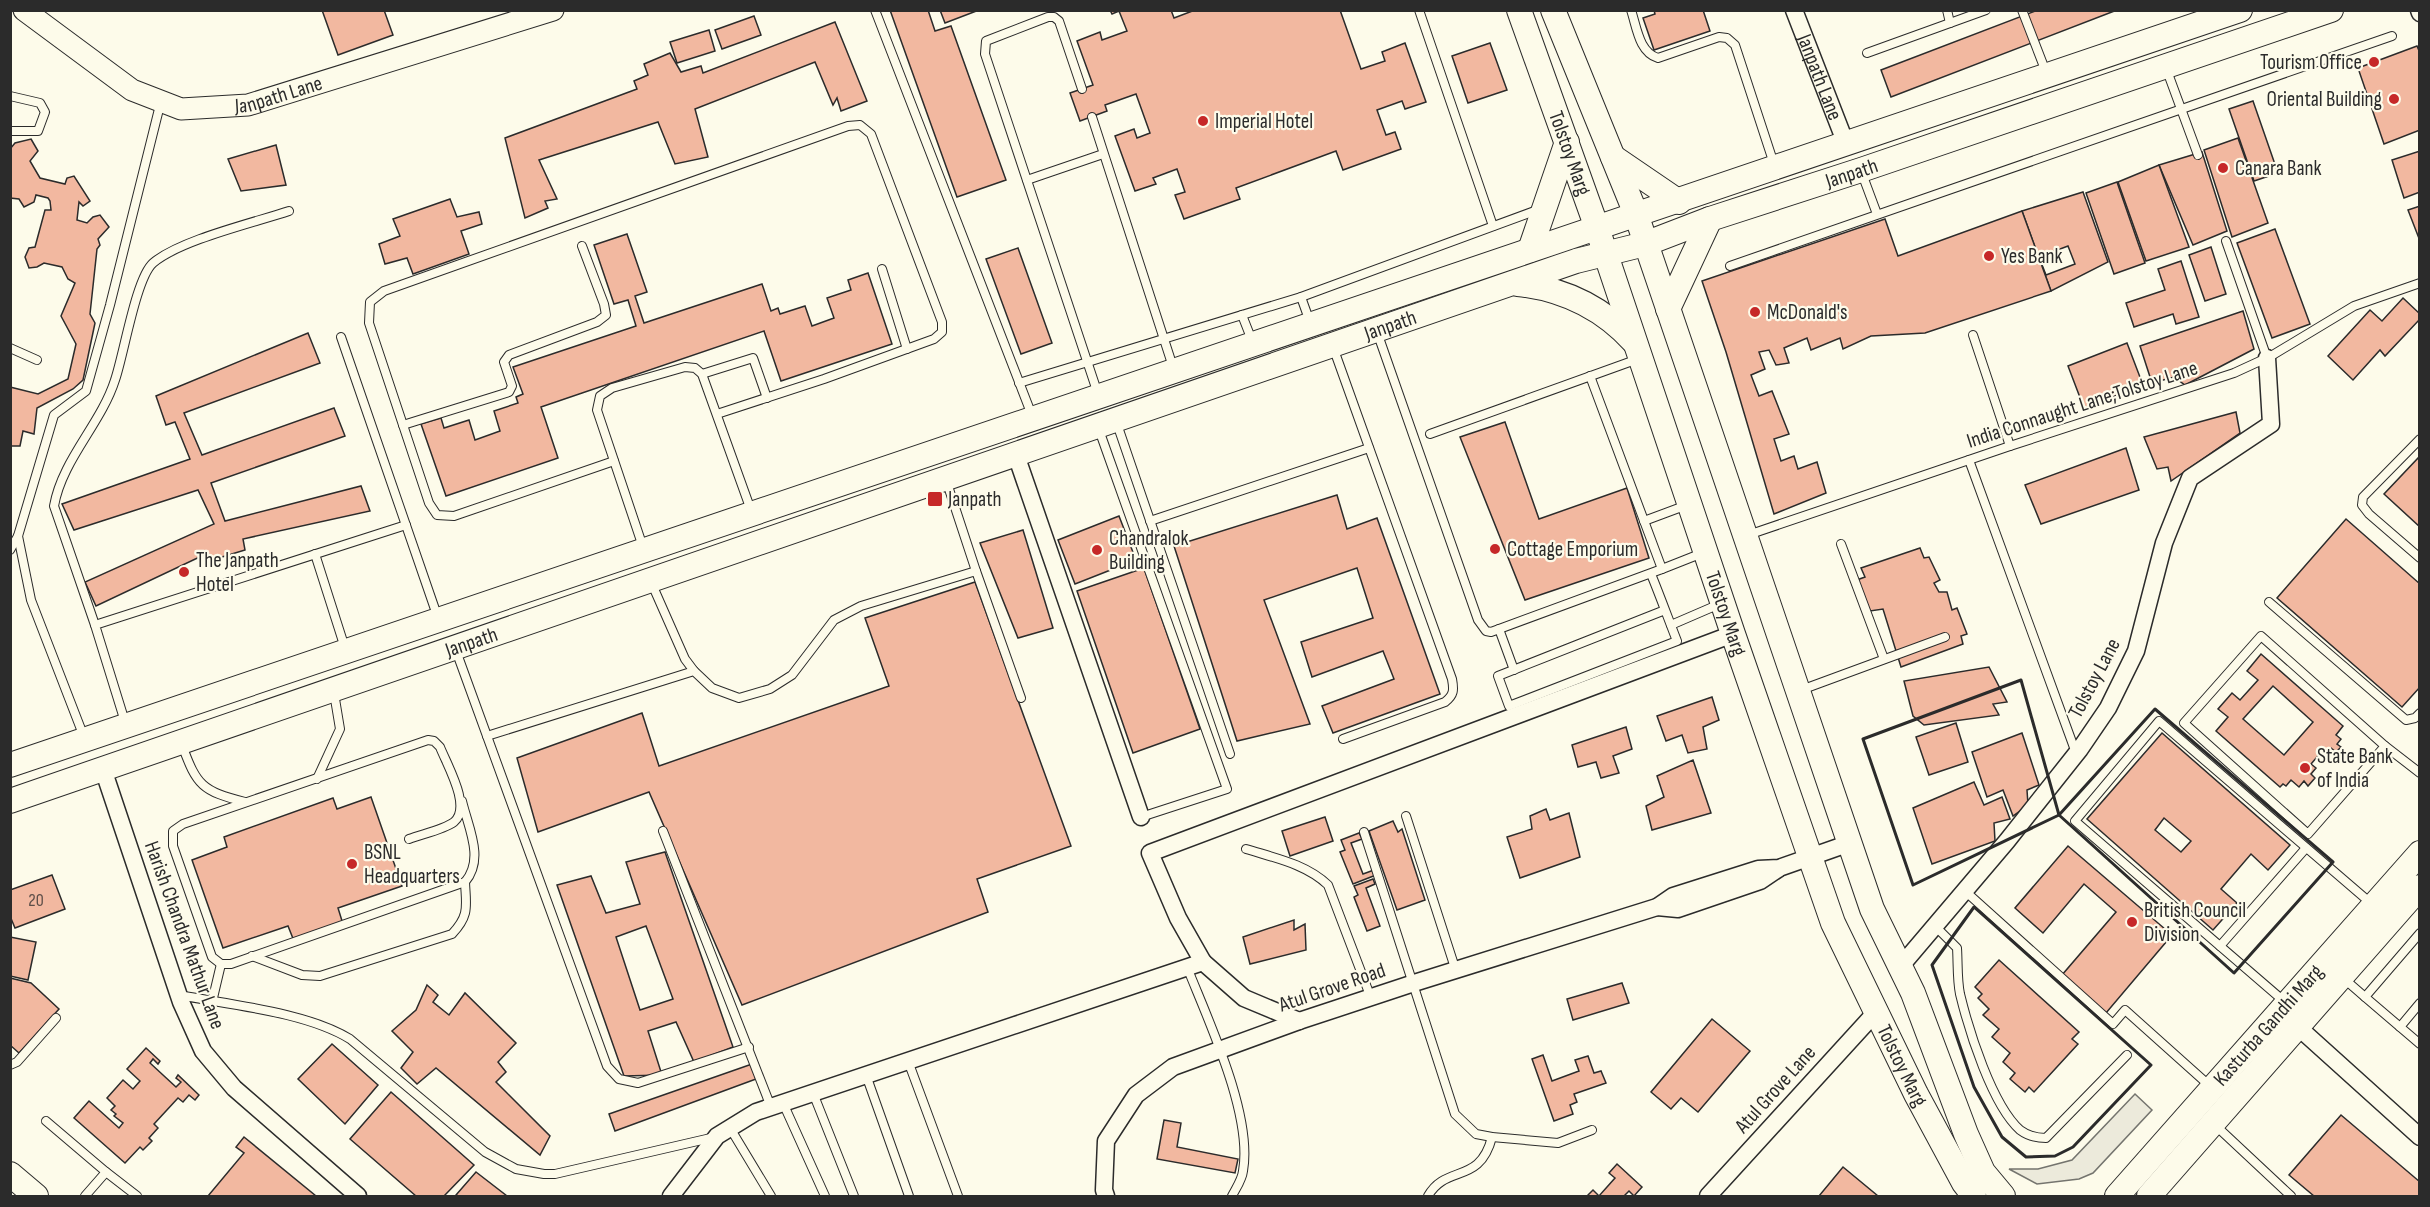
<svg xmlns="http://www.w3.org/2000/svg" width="2430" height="1207" font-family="'Sofia Sans Condensed',sans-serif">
  <rect width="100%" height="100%" fill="#fdfbea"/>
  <polygon fill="#eceadb" stroke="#74746e" stroke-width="1.5" points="2135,1094 2152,1110 2093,1173 2079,1179 2037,1184 2009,1169 2038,1169 2072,1160"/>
  <g fill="#f2b8a0" stroke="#2b2b2b" stroke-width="1.5" fill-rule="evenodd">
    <polygon points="322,10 384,10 393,35 338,55"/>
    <polygon points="890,10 928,10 935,31 951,26 1006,180 957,197"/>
    <polygon points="940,10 979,10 945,23"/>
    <polygon points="1110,10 1171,10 1174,18 1195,10 1340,10 1361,69 1385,61 1382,52 1405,43 1426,102 1405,109 1402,101 1377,110 1386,135 1395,132 1401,149 1343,170 1336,151 1236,188 1240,199 1184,219 1175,195 1185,192 1177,169 1153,178 1156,184 1135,191 1115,136 1134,129 1137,138 1150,133 1136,94 1105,105 1107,111 1080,121 1070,93 1093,85 1077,41 1100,32 1102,40 1127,31 1119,11 1112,14"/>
    <polygon points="1654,10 1703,10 1710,31 1654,50 1643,18 1655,14"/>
    <polygon points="2038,10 2117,10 1891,97 1881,70"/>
    <polygon points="754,16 761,35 722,49 715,30"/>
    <polygon points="835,22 867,101 841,111 837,98 833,105 815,62 695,109 708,157 675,164 658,122 539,160 557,199 545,201 548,208 525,218 505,138 637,89 634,81 648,75 644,64 670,53 681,72 701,66 703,73"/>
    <polygon points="709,30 715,51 677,63 670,42"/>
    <polygon points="1490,43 1507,90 1468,103 1452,56"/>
    <polygon points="2417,46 2420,53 2420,130 2384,144 2358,68"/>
    <polygon points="2253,101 2278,173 2254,181 2229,109"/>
    <polygon points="2238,138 2268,223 2232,237 2204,150"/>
    <polygon points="31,139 38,151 30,161 40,178 65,184 67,178 74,176 90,201 83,206 79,202 77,220 87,223 93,217 100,215 109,227 98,239 100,245 97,249 90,314 95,323 83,380 73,389 37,408 34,434 23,431 20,446 10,446 10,387 38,394 68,379 76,344 61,316 75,283 68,279 62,267 44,263 37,267 29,268 25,257 29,248 35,247 45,210 51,210 50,201 48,198 36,195 34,202 24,207 19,199 10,198 10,149 15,143"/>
    <polygon points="276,145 286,185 241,191 228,159"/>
    <polygon points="2420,151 2420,192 2404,198 2392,160"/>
    <polygon points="2202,152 2227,231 2193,245 2159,165"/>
    <polygon points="2159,165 2189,247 2146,261 2118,182"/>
    <polygon points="2117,182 2145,263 2114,274 2086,193"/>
    <path d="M2083 192 2108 262 2051 291 2022 211ZM2068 246 2075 264 2046 275 2039 257Z"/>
    <polygon points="450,199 457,217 479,212 482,224 461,231 469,254 413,274 407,258 385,264 379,244 400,236 393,219"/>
    <polygon points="2420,206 2420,241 2408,210"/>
    <polygon points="2022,211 2051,291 1925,333 1871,336 1843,349 1840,338 1811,350 1807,338 1784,348 1789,363 1776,365 1769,350 1759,352 1765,369 1751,375 1759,396 1772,391 1789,434 1774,439 1781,461 1794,456 1798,469 1817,462 1826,493 1774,514 1726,352 1702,281 1885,219 1898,256"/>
    <polygon points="2275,229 2310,324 2272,338 2237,243"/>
    <polygon points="627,234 647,292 635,296 644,323 762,284 771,311 778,308 780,314 805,306 812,326 834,318 827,298 851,290 848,280 868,273 892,344 781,381 764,331 541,407 558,458 446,496 421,424 441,418 444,428 469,420 475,440 500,431 494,411 518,403 516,397 523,394 513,367 636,326 628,300 614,304 594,245"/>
    <polygon points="2211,247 2226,294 2205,301 2189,255"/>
    <polygon points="1018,248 1052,343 1021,354 986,259"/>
    <polygon points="2181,261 2199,317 2176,324 2173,314 2134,327 2126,303 2165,290 2158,269"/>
    <polygon points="2403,298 2420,314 2420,319 2385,356 2380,350 2353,380 2328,356 2370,310 2382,321"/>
    <polygon points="2243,311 2254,349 2185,385 2174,377 2152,383 2140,346"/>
    <polygon points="308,333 320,363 184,413 202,455 334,408 345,436 211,483 225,521 361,486 370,511 243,539 245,550 212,560 208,553 96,606 85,582 214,524 198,490 74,530 62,504 190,459 175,422 166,425 156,396"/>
    <polygon points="2127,343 2143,385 2084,408 2068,366"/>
    <polygon points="2236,412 2240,433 2171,481 2168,467 2157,469 2144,437"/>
    <polygon points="1505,422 1539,519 1627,488 1649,558 1525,600 1460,437"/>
    <polygon points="2126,448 2139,490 2041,524 2025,485"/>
    <polygon points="2420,456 2420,527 2384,494"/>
    <polygon points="1337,495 1347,529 1377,518 1440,694 1333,733 1322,706 1394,679 1383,651 1312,677 1301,642 1373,618 1357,568 1264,600 1310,724 1237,741 1174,546"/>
    <polygon points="1119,516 1136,560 1075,584 1058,540"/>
    <polygon points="2346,519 2420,584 2420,687 2402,707 2277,598"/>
    <polygon points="1023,530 1053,628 1018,638 980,543"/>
    <polygon points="1920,548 1924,558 1929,557 1940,580 1934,583 1939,592 1947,592 1952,610 1957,608 1967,634 1961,636 1963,644 1901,667 1883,609 1870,611 1854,581 1865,577 1861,568"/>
    <polygon points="1144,568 1200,729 1133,753 1077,591"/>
    <polygon points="975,582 1071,846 977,879 988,912 742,1005 649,792 538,832 517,758 642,713 659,766 889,686 865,618"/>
    <path d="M2261 654 2343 726 2336 735 2341 739 2337 744 2341 747 2336 752 2331 748 2327 753 2324 749 2311 764 2316 768 2311 774 2315 778 2308 786 2304 781 2299 787 2291 780 2286 786 2283 784 2280 787 2216 731 2228 717 2218 709 2232 693 2240 700 2258 680 2247 671ZM2273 686 2313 722 2284 755 2243 719Z"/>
    <polygon points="1989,667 2007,702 1993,704 1999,715 1924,725 1913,716 1904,681"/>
    <polygon points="1712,697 1719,720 1703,727 1707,749 1688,753 1682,735 1666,741 1657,716"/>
    <polygon points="1956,723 1968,762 1929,775 1916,737"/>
    <polygon points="1626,727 1632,749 1613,756 1619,773 1601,778 1596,762 1578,767 1572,745"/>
    <polygon points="2022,733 2039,785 2027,790 2028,805 2013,816 2003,790 1987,797 1972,752"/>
    <path d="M2162 733 2290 845 2268 870 2251 854 2221 889 2237 903 2213 930 2087 819ZM2164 818 2191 841 2181 852 2155 830Z"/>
    <polygon points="1693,760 1711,813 1652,830 1646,806 1664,797 1657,776"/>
    <polygon points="1974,782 1984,805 2002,797 2010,819 1994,823 1995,841 1932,864 1913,808"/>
    <polygon points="371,797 402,886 338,908 343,924 294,941 288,926 223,948 192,860 227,847 224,837 333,798 337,809"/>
    <polygon points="1546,809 1550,820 1569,813 1580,857 1520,878 1507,837 1532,829 1530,816"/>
    <polygon points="1325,817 1333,841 1290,856 1282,831"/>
    <polygon points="1393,821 1398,832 1402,829 1425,900 1397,910 1369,831"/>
    <polygon points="1359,833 1362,839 1351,843 1363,874 1374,870 1376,875 1353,884 1340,852 1345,850 1341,840"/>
    <polygon points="2068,846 2172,935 2106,1013 2062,975 2116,912 2084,884 2043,933 2015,908"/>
    <path d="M665 852 733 1047 694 1062 676 1022 648 1031 662 1075 624 1076 557 885 591 876 606 913 640 904 626 862ZM646 926 673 999 640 1010 616 937Z"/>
    <polygon points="52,875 65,909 15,928 10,916 10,890"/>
    <polygon points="1373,879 1375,884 1366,888 1380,926 1367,931 1354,897 1358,895 1354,886"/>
    <polygon points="1294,920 1294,930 1305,924 1306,950 1250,964 1243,937"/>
    <polygon points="10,937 36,942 28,980 10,976"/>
    <polygon points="1999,960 2079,1032 2072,1039 2078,1044 2034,1092 2029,1087 2025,1092 2010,1079 2015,1073 2003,1062 2010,1053 1992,1037 1999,1029 1983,1015 1989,1009 1978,998 1982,994 1975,987"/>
    <polygon points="10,978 31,983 59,1009 19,1053 10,1045"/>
    <polygon points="1622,983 1629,1003 1573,1020 1567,999"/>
    <polygon points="427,985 438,995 433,1002 449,1015 465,993 516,1043 498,1062 506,1072 496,1082 550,1136 540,1155 436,1068 417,1084 401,1068 413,1052 392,1031 416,1010"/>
    <polygon points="1712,1019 1750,1051 1698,1112 1681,1098 1671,1109 1651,1092"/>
    <polygon points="332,1044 378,1085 345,1124 298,1079"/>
    <polygon points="146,1048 160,1061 158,1064 153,1059 150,1063 176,1087 181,1082 176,1078 178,1075 199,1095 195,1100 189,1095 183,1102 178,1098 154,1124 158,1128 149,1138 152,1141 143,1150 140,1147 125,1163 74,1118 89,1101 119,1128 123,1123 114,1116 116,1114 111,1110 115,1106 107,1098 123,1080 133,1089 140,1081 127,1069"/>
    <polygon points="1543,1055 1552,1081 1579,1071 1575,1060 1588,1056 1594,1073 1601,1071 1606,1083 1574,1094 1577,1102 1570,1105 1573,1114 1554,1121 1532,1059"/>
    <polygon points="752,1064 756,1079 615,1131 609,1114"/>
    <polygon points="391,1092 474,1165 444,1196 416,1196 350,1139"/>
    <polygon points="2341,1115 2420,1182 2420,1196 2314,1196 2289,1175"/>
    <polygon points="1164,1120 1181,1123 1177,1147 1238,1159 1235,1173 1157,1159"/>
    <polygon points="244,1137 316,1196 208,1196 244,1153 236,1147"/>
    <polygon points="1617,1164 1642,1187 1634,1196 1629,1191 1624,1196 1587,1196 1593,1190 1599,1196 1615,1178 1609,1173"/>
    <polygon points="1843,1167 1878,1196 1819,1196"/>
    <polygon points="476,1172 507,1196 458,1196 456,1195"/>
  </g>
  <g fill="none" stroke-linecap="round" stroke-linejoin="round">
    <g stroke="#2b2b2b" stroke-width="10">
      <g id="service">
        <polyline points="875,10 1033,418"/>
        <polyline points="1419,10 1493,226"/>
        <path d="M1631 10C1637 28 1639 52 1658 58L1719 37 1727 38 1735 45 1774 164"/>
        <polyline points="1947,10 1950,23"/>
        <polyline points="2022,10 2046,72"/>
        <polyline points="1867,53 1986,10"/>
        <polyline points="2166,68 2198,155"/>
        <polyline points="1082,89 1059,21 1054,17 1048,17 986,41 985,54 1098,394"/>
        <polyline points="10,96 40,103 45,112 38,131 10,131"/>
        <polyline points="1092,117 1174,370"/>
        <polyline points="1861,171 1877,214"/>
        <polyline points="1027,180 1103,154"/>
        <polyline points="2226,241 2267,358"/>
        <polyline points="1730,266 2392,36"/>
        <polyline points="882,269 907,349"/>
        <polyline points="1301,297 1310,322"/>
        <polyline points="1242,315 1253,343"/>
        <polyline points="1377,332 1478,620 1486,631 1491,632 1662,569 1590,376"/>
        <polyline points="1973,335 2010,446"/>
        <polyline points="341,337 438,618"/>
        <path d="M1333 347 1452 679C1454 690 1454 695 1445 702L1343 739"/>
        <polyline points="10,348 37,360"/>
        <polyline points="702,374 753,358 767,398"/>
        <polyline points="1019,383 1301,297 1540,209"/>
        <polyline points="1116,421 1230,754"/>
        <polyline points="403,425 509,392 512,386 504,362 509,355 597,322 606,315 604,304 582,246"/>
        <polyline points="1098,427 1227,789 1141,817"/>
        <polyline points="1430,434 1638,359"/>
        <polyline points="2420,439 2363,497 2362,505 2369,514 2420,558"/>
        <polyline points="1969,460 2076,753"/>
        <polyline points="614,461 454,516 437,515 429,503 369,323 370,302 384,291 848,126 860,125 871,134 942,322 942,332 934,339 824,379 717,414"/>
        <polyline points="946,480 976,571"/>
        <polyline points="1150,521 1369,448"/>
        <polyline points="1644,521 1687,505"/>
        <polyline points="1748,535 2010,446 2234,373 2271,356 2354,306 2420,283"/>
        <polyline points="1841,544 1884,659"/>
        <polyline points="643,547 597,410 600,396 612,388 685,367 695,368 702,374 752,513"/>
        <polyline points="10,550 18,536"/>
        <polyline points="315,554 345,648"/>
        <polyline points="1662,569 1705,552"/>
        <path d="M1651 574C1660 596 1668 618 1677 641L1509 706 1498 676 1665 610"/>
        <polyline points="651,582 685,659 694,671"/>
        <polyline points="2269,602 2406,720 2415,718 2420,713"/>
        <path d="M95 625 54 506C62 460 101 424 115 380 124 354 136 278 153 263 180 240 253 223 289 211"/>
        <polyline points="1671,625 1722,603"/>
        <polyline points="1499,629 1514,670"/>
        <polygon points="2261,636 2385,746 2308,834 2184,723"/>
        <polyline points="455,648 607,1066 619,1079 638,1083 749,1047"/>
        <polyline points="1801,690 1945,637"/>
        <polyline points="126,725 95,625 406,525"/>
        <polyline points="487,736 694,671 712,688 739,698 770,689 792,675 834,620 861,606 976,571 1021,698"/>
        <polyline points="84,737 31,600 18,536 54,415 86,391 110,305 161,101"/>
        <path d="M182 745C197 786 202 791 245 802"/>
        <polyline points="2385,746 2420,773"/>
        <polyline points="317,779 340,729 334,693"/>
        <polyline points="1406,816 1456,971"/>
        <polyline points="663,831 771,1107"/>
        <polyline points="1364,832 1455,1114 1476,1134 1492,1137 1558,1143 1592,1130"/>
        <path d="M409 839C422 834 443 830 454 822 472 807 447 765 440 747L434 741 428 740 183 824 173 831V846L212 957 221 964H231L465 882C485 859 468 827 462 801"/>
        <path d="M1246 849C1275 858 1306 864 1328 885L1371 998"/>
        <polyline points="1965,891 2113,1024 2125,1010 2211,1087"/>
        <path d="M1935 926 1957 948C1958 963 1957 979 1960 994 1969 1031 1992 1105 2020 1130 2028 1136 2037 1138 2046 1138L2127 1055"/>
        <polyline points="2220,946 2306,848"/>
        <path d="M252 956 302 975 320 976 452 934C470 915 466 906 465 882"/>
        <path d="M1187 967C1208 1020 1253 1115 1243 1171 1242 1180 1236 1188 1232 1196"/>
        <polyline points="2342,977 2365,997 2420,933"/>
        <path d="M179 995C231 1005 306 1012 350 1039L485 1152 516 1169 544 1174H555L715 1137"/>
        <polyline points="2365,997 2420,1044"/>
        <polyline points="212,1002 221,964"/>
        <polyline points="2286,1003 2075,821 2159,721 2373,905"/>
        <polyline points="2400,1027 2420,1003"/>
        <polyline points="908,1061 958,1196"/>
        <polyline points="10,1065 17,1062 56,1018"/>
        <polyline points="866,1075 909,1196"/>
        <polyline points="813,1093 854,1196"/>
        <polyline points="783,1103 825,1196"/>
        <polyline points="46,1121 106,1172 85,1196"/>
        <polyline points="2214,1124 2291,1196"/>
        <polyline points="730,1128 771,1196"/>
        <polyline points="106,1172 137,1196"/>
        <path d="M1428 1196C1446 1164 1480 1185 1492 1137"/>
      </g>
    </g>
    <g stroke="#2b2b2b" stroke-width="19">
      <g id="minor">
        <path id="s1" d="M1794 10 1846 144"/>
        <polyline points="2419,10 2420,13"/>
        <polyline points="1016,455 1141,817"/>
        <polyline points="103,769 181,1002 203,1051 234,1088 358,1196"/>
        <polyline points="1657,907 1678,909 1760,881 1778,869"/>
        <polyline points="1203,962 1178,918 1150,853 1733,634"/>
        <polyline points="1900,967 2007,841 2080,749 2108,708 2136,651 2164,543 2190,478 2271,424 2267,358"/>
        <polyline points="2298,1027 2420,1137"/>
        <polyline points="671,1196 717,1136 756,1112 1203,962 1244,998 1299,1021"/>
        <polyline points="1106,1196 1104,1190 1106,1141 1136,1095 1173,1067 1299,1021 1414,983 1657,907 1673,896 1758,869 1779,868 1850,843"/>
        <polyline points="1708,1196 1876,1012"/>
      </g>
    </g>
    <g stroke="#2b2b2b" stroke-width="23">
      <g id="tertiary">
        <path id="s2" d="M24 10 132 90 181 109 248 105 553 10"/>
      </g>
    </g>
    <g stroke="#2b2b2b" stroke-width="26">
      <g id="secondary">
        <path id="s3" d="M1519 10 1597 228 1733 634 1833 923 1916 1094 1964 1183 1974 1196"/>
        <polyline points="1553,10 1636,214 1872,909 1913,993 1966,1134 1983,1172 2003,1196"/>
        <polyline points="1613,157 1679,202"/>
        <polyline points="1530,250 1567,142"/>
        <path d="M1518 284C1564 289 1603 308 1634 342"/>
        <polyline points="1668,309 1710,219"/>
        <polyline points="10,765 2240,10"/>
        <path id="s4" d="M10 801 1576 261 1645 244 1710 219 1861 170 2331 10"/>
        <polyline points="10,1174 36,1196"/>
        <path id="s5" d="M2117 1196 2420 853"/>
        <polyline points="2149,1196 2420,887"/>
      </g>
    </g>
    <use href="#service" stroke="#fdfbea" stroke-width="8"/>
    <use href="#minor" stroke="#fdfbea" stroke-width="16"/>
    <use href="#tertiary" stroke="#fdfbea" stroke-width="21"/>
    <use href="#secondary" stroke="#fdfbea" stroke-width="24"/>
    <g stroke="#2b2b2b" stroke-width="3">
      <polygon points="2021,680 2059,815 1913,885 1863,739"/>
      <polygon points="2155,709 2333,862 2234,973 2059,815"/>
      <polygon points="1974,907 2151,1065 2073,1147 2055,1156 2026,1157 2002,1137 1974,1087 1932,965"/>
    </g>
  </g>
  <g fill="#c62828" stroke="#fdfbea" stroke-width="2">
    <circle cx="2374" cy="62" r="6"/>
    <circle cx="2394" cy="99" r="6"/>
    <circle cx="1203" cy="121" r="6"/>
    <circle cx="2223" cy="168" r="6"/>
    <circle cx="1989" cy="256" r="6"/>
    <circle cx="1755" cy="312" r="6"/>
    <rect x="927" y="491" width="16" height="16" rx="3"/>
    <circle cx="1495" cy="549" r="6"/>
    <circle cx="1097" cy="550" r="6"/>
    <circle cx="184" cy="572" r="6"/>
    <circle cx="2305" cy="768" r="6"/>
    <circle cx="352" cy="864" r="6"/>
    <circle cx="2132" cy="922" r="6"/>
  </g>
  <g text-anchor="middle" stroke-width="4.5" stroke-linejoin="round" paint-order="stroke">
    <g font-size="18" fill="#5d4e48">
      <text x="36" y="906">20</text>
    </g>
    <g font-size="21" fill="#2b2b2b" stroke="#fdfbea" text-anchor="start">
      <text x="2362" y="69" text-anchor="end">Tourism Office</text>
      <text x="2382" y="106" text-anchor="end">Oriental Building</text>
      <text x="1215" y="128">Imperial Hotel</text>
      <text x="2235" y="175">Canara Bank</text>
      <text x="2001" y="263">Yes Bank</text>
      <text x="1767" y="319">McDonald's</text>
      <text x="948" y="506">Janpath</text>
      <text x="1109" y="545">Chandralok<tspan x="1109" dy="24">Building</tspan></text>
      <text x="1507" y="556">Cottage Emporium</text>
      <text x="196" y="567">The Janpath<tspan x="196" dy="24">Hotel</tspan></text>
      <text x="2317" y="763">State Bank<tspan x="2317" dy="24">of India</tspan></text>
      <text x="364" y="859">BSNL<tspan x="364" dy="24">Headquarters</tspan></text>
      <text x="2144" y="917">British Council<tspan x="2144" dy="24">Division</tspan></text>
    </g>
    <g font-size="21" fill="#2b2b2b" stroke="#fdfbea">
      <text dy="7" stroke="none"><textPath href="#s1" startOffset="72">Janpath Lane</textPath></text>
      <text dy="7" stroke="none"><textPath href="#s2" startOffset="286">Janpath Lane</textPath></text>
      <text dy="7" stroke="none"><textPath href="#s3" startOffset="152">Tolstoy Marg</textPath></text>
      <text dy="7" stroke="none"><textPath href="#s4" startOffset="1946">Janpath</textPath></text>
      <text dy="7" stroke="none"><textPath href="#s4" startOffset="1460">Janpath</textPath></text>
      <text transform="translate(2082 404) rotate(-18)" y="7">India Connaught Lane;Tolstoy Lane</text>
      <text dy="7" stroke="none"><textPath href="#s3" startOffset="638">Tolstoy Marg</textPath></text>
      <text dy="7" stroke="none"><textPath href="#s4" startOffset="488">Janpath</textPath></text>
      <text transform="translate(2094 678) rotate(-62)" y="7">Tolstoy Lane</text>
      <text transform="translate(185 935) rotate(70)" y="7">Harish Chandra Mathur Lane</text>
      <text transform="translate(1332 987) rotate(-19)" y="7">Atul Grove Road</text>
      <text dy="7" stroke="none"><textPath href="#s5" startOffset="228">Kasturba Gandhi Marg</textPath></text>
      <text dy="7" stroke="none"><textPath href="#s3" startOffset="1124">Tolstoy Marg</textPath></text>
      <text transform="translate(1775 1089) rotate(-48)" y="7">Atul Grove Lane</text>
    </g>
  </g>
  <rect width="2430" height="1207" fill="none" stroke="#2b2b2b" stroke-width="24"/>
</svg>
